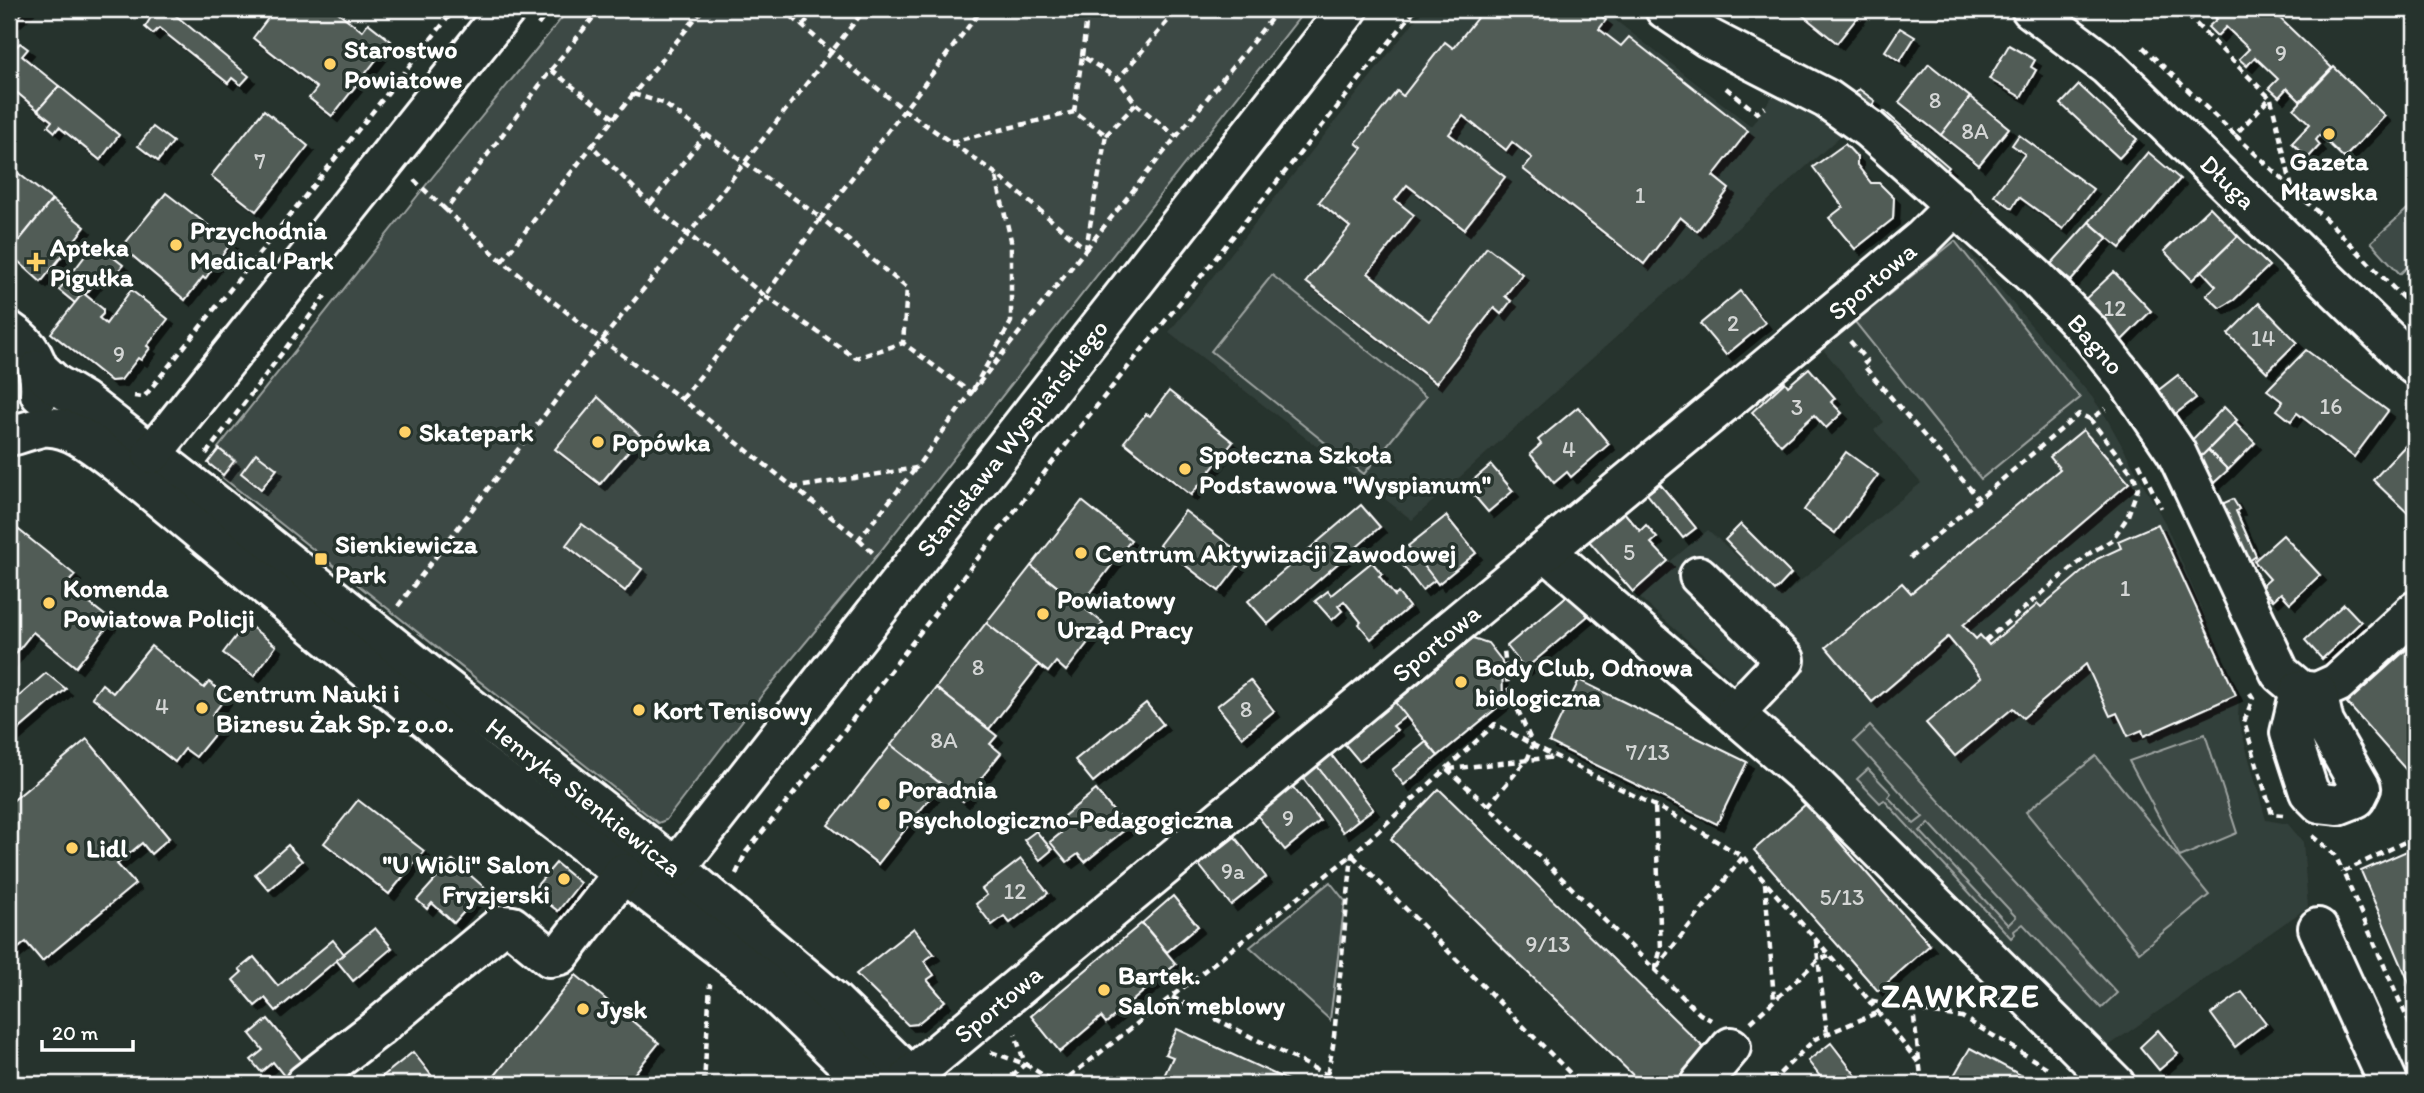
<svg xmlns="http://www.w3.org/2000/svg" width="2424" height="1093" font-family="Itim,sans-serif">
  <defs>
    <filter id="shadow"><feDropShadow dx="6" dy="6" stdDeviation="0" flood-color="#0009"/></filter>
  </defs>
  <rect width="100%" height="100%" fill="#26332d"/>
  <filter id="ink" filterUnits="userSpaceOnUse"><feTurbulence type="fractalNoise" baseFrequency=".0143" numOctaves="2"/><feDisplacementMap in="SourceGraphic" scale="14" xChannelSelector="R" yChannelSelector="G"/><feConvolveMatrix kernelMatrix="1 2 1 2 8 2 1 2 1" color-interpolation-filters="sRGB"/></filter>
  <g filter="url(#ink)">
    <g fill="#333f3a">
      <polygon points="1424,9 1601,9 1751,126 1774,94 1846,131 1412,520 1169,332"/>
      <polygon points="1960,241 2092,397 2106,417 2165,523 2239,696 2238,719 2266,820 2288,824 2303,842 2308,907 2107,1047 1729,677 1633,592 1708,530 1782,596 1921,483 1874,430 1884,422 1820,346 1949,242"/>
    </g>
    <g fill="#3e4944" stroke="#9ea4a2" stroke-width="2" fill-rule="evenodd">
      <polygon points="569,9 1306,9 868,567 762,695 666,820 658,823 222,477 236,461 218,448 426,185"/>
      <polygon points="2415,202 2415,260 2400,274 2371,242"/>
      <polygon points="1955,241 2080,398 1981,479 1855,322"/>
      <polygon points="1272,275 1426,397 1364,474 1211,351"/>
      <path d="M1870 726 2117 993 2101 1008 2023 924 2014 931 2015 934 2011 938 1884 800 1880 803 1857 779 1868 769 1891 793 1888 797 1914 824 1923 817 1854 741ZM1929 823 2016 917 2008 925 1920 831Z"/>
      <polygon points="2205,734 2237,833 2180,857 2129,761"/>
      <polygon points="2096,756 2209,895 2139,952 2026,812"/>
      <polygon points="1330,882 1345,901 1330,1020 1250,947"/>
    </g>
    <g fill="#515c57" stroke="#fff" stroke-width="2" filter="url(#shadow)">
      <polygon points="9,9 27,9 9,25"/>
      <polygon points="156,9 168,9 249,76 241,85 232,78 228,83 159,28 153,34 145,27"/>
      <polygon points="275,9 334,9 362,31 368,23 391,41 332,116 309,98 317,88 253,38"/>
      <polygon points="1484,9 1592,9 1606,20 1599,29 1621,46 1629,37 1748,131 1713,176 1729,189 1697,231 1680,217 1644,264 1523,169 1532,158 1512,142 1506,150 1463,116 1449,134 1505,177 1464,229 1407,185 1395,200 1414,215 1368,273 1429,321 1487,247 1522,274 1505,296 1511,301 1501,314 1494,308 1436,383 1306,282 1350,227 1319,202 1362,148 1356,143 1397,91 1403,96 1445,42 1453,48"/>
      <polygon points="1806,9 1864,9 1837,43 1801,14"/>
      <polygon points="2206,9 2270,9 2332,68 2300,101 2287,88 2279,97 2269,88 2278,79 2255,57 2247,66 2239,59 2249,49 2226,27 2217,36 2208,27 2217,19"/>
      <polygon points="1900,28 1915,37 1900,61 1885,51"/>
      <polygon points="20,43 28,49 22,56 59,86 38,110 9,86 9,45 14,49"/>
      <polygon points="2009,45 2035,60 2031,67 2036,70 2021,97 1989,79"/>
      <polygon points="1929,64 1970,97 1941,135 1899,102"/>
      <polygon points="2334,67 2385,116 2344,158 2320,135 2316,140 2320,145 2308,158 2292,143 2310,124 2294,109"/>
      <polygon points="2079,85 2137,139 2119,158 2061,104"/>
      <polygon points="59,86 119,135 100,160 59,127 55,132 48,126 52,121 38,110"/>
      <polygon points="1859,89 1875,101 1866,114 1849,102"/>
      <polygon points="1970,97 2009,128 1979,165 1941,135"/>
      <polygon points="264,110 308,146 256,211 211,176"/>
      <polygon points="1884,111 1949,167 1940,178 1875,122"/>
      <polygon points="153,127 173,142 158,161 138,146"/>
      <polygon points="2019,135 2093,189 2063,229 2019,197 2012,208 1994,195 2025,154 2012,145"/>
      <polygon points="1845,144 1857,157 1857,165 1871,183 1879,183 1894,198 1893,219 1855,249 1829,218 1843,207 1813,167"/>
      <polygon points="2148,152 2180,179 2120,248 2089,222"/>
      <polygon points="18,173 52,200 9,253 9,184"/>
      <polygon points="166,193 231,243 205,279 203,277 185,300 122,247"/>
      <polygon points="52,200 85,227 41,282 9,253"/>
      <polygon points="2210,207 2238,236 2192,280 2164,251"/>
      <polygon points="2089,222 2107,238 2071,281 2051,264"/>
      <polygon points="2238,236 2269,266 2234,300 2220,308 2206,295 2216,286 2202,271"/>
      <polygon points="95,243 123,265 116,274 108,267 85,295 83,293 75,303 59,290"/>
      <polygon points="2114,272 2151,311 2117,345 2079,305"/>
      <polygon points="131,290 168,319 147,346 150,348 141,360 138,358 121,380 111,381 51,333 83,293 103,309 103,314 99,318 106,324"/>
      <polygon points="1740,291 1765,323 1726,355 1700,324"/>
      <polygon points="2259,303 2297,342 2267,372 2228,334"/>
      <polygon points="2306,350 2388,411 2354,457 2297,413 2291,421 2277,410 2283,402 2267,390"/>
      <polygon points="1809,368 1835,398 1831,402 1842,413 1826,428 1814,415 1781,445 1752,412 1785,382 1788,386"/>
      <polygon points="2178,375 2196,398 2174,415 2156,392"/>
      <polygon points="1169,391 1233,442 1191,495 1124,442 1146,414 1150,416"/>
      <polygon points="598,397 641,436 600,484 555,449"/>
      <polygon points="1578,407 1609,444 1571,477 1567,472 1554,483 1530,454 1541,444 1538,440"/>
      <polygon points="2224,407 2237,420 2202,456 2189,443"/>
      <polygon points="2235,423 2255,443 2228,470 2208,450"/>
      <polygon points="2083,430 2129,483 1963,625 1976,639 1980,635 1989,645 2038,604 2041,607 2097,559 2121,548 2118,541 2158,524 2236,695 2144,736 2142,730 2128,736 2117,713 2110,716 2086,664 2023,718 2013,708 1955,756 1926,723 1981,677 1948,637 1872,702 1826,647 1902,583 1911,593 2060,469 2050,457"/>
      <polygon points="2406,445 2415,453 2415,520 2373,480"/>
      <polygon points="219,449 234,461 223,475 208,463"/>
      <polygon points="2208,450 2228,470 2206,490 2193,464"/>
      <polygon points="1846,452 1878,475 1835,533 1804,510"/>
      <polygon points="256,453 277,469 261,489 241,473"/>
      <polygon points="1491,465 1513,491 1488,512 1466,486"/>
      <polygon points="1660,484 1696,528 1683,538 1647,494"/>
      <polygon points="2233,499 2239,509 2236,511 2256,556 2240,568 2213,508"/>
      <polygon points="1082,501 1131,540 1081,605 1031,566"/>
      <polygon points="1361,505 1380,527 1268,624 1248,601"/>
      <polygon points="1185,511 1245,557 1219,591 1159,545"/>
      <polygon points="1623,511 1640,531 1646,525 1657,538 1651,543 1668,561 1633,592 1589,541"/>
      <polygon points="1446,516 1476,553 1438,584 1408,546"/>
      <polygon points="9,522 75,575 66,585 112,621 76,667 33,632 9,662"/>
      <polygon points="582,524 642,569 625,591 566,545"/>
      <polygon points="1741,524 1791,574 1775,591 1725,540"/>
      <polygon points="2283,535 2320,575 2290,603 2281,593 2273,600 2261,587 2270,579 2254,561"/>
      <polygon points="1414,553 1435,580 1422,590 1401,563"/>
      <polygon points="1372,562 1382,574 1379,576 1395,596 1398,593 1409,607 1371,639 1359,624 1361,622 1344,601 1338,606 1342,611 1332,620 1315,601 1328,591 1331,595"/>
      <polygon points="1031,566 1103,623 1066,671 1056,662 1048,672 986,623"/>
      <polygon points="1569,594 1588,616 1525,669 1507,646"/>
      <polygon points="2344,604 2361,622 2322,659 2305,640"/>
      <polygon points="246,623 276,646 254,676 223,653"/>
      <polygon points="986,623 1039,665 989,729 936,688"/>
      <polygon points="1473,638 1488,643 1502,661 1503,703 1438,756 1395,703"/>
      <polygon points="2415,642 2415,747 2413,749 2415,780 2347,703"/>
      <polygon points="151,646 204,688 209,682 227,696 212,715 223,724 196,757 185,749 175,762 92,697 102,684 113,693"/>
      <polygon points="46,673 66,689 9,738 9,705"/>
      <polygon points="1250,680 1274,711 1242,737 1217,706"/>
      <polygon points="1579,680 1747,762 1717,824 1549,742"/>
      <polygon points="936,688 997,736 990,744 1001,753 963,801 891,745"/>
      <polygon points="1394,701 1406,716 1393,726 1397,730 1359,761 1343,742"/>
      <polygon points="1146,703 1163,724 1093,782 1075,760"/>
      <polygon points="87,739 169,838 151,854 142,843 117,864 135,884 42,961 26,942 9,956 9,804"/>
      <polygon points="1426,742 1438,756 1404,785 1392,770"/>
      <polygon points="891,745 941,784 878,864 828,825"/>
      <polygon points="1330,753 1373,809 1358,820 1316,765"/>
      <polygon points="1317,766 1358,820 1343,832 1302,777"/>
      <polygon points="1292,786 1320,821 1285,850 1257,815"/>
      <polygon points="1439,789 1706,1050 1672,1084 1642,1084 1391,839"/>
      <polygon points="1096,790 1127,828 1085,862 1078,854 1067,862 1050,842 1061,833 1054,824"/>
      <polygon points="358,800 424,851 389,894 324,843"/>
      <polygon points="1806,804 1930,945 1878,991 1754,850"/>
      <polygon points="1036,831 1052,850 1040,860 1024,840"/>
      <polygon points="1235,837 1266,877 1231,905 1199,865"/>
      <polygon points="288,845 302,861 269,890 255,874"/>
      <polygon points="2409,850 2415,864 2415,996 2361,871"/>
      <polygon points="1021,859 1048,893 1010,923 1004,916 992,925 976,904 987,895 982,889"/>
      <polygon points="453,860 485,888 454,923 432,903 427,909 417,900"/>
      <polygon points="556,863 580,883 558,911 532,891"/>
      <polygon points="1173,896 1198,926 1167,952 1142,923"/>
      <polygon points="1142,923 1176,964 1106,1023 1101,1017 1060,1052 1031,1016"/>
      <polygon points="375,928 392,948 353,981 336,960"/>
      <polygon points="914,928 934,954 924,961 934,975 927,980 945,1001 917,1024 908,1025 856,974"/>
      <polygon points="333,940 344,954 276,1011 265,998 255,1006 233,980 242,972 239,969 254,957 278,986"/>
      <polygon points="576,975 659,1043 626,1084 488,1084"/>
      <polygon points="2242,992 2266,1023 2235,1047 2211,1014"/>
      <polygon points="268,1019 308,1068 289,1082 273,1062 261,1072 251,1060 263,1050 250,1034"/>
      <polygon points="1177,1029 1296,1084 1176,1084 1163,1078 1173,1057 1165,1054"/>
      <polygon points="2158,1030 2178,1054 2159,1070 2140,1047"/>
      <polygon points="1831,1043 1857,1077 1847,1084 1826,1084 1808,1061"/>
      <polygon points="1970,1048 2032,1081 2030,1084 1949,1084"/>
      <polygon points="413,1052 438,1084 373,1084"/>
    </g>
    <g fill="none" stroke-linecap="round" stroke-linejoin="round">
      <g stroke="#fff" stroke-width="44">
        <g id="minor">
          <polyline points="1665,9 1708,38 1827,99 1869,129 2035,277 2089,332 2129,383 2176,452 2280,673 2300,690 2317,692 2337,683 2415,611"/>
          <polyline points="2031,9 2107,66 2415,366"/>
          <path d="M9 331C32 346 42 366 40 394"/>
          <polyline points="39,369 55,384 83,401 209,499 430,676 676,868 833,1001 918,1084"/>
          <path d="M15 435C24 432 33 429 42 427 72 423 103 453 125 469L476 760 756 975 869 1084"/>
          <polyline points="152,454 506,9"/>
          <polyline points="1547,552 1803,773 2115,1084"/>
          <polyline points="1699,576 1785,660 1735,713"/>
          <polyline points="2300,690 2290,733 2309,792 2320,803 2338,805 2356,798 2361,788 2324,723 2317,692"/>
          <polyline points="676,868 1348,9"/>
          <polyline points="2318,928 2389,1084"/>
          <polyline points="911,1076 1922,239 1956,205"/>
          <polyline points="305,1084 379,1027 502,925 512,926 550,957 560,955 623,873"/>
          <polyline points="1700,1084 1731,1047"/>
        </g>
      </g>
      <g stroke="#fff" stroke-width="4.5" stroke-dasharray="7 5" stroke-linecap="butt">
        <polyline points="783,9 831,51 903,109 995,173 1086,249 971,393 1011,322 1011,240 995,173"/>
        <polyline points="538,25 550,9"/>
        <polyline points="803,25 816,9"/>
        <polyline points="2143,47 2235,135 2270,98 2181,9"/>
        <polyline points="1082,56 1088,9"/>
        <polyline points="551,70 600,9"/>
        <polyline points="1726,88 1757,113 1765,107"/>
        <polyline points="633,94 663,103 821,218 765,296 650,204 592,146 614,118 551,70 446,210 502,261 602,340 682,399 859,539 916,468"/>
        <polyline points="2271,99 2292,188"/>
        <polyline points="1136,104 1177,137"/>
        <polyline points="1074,112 1082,56 1118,79 1178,9"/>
        <polyline points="614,118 703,9"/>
        <polyline points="1106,135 1136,104 1118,79"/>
        <polyline points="2235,135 2334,227 2401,296"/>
        <polyline points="951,142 1074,112 1106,135 1086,248"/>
        <polyline points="414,180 446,210"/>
        <polyline points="650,204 705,135"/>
        <polyline points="1086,249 1279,9"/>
        <polyline points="502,261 592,146"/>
        <polyline points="2415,291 2401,296 2415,310"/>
        <polyline points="1850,341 1867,361 1863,365 1979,499"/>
        <polyline points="134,396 144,397 455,9"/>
        <polyline points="682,399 765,296 856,358 903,343 907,288 821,218 982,9"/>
        <polyline points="206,454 325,296"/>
        <polyline points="2139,463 2161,508"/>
        <polyline points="792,488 916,468 971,393 903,343"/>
        <polyline points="859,539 876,556"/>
        <polyline points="1910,558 2079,414 2090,419 2106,409"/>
        <polyline points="398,606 602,340 687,236 865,9"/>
        <polyline points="1985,641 2090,553 2112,540 2127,518 2138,488 2134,476 2090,419"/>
        <polyline points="2250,693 2253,698 2244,722 2272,814 2283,815"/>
        <polyline points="1447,769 1488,806 1700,1014 1711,1020"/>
        <polyline points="1449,769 1555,757"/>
        <polyline points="1488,806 1528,758 1533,745 1508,687 1504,650"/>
        <polyline points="2312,836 2335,855 2343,872"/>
        <polyline points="2415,837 2343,872 2415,1036"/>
        <polyline points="736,874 746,852 818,764 1079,428 1416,9"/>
        <polyline points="1765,883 1774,1000"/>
        <polyline points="1816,941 1827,1034"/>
        <polyline points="1657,967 1743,857"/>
        <polyline points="1655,970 1661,948 1655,806"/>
        <polyline points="1172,997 1327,1075 1350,1084"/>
        <polyline points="1869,1001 1918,1062"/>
        <polyline points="1751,1022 1818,960 1830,956"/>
        <polyline points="991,1052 1025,1064 1058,1084"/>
        <polyline points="704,1084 710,984"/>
        <polyline points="1003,1084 1025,1064 1015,1034"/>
        <polyline points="1060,1084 1352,855 1581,1084"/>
        <polyline points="1322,1084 1327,1075 1333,1046 1352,855 1495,724 1533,745 1673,815 1743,857 1869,1000 1913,1010"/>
        <polyline points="1759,1084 1762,1081 1775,1078 1815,1039 1879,1012"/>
        <polyline points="1922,1084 1913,1010 1962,1017 2049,1069"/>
      </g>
      <use href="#minor" stroke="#26332d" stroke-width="38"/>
    </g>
  </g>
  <g fill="#ffd166" stroke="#26332d" stroke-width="2.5">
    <circle cx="330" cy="64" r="7"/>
    <circle cx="2329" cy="134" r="7"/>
    <circle cx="176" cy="245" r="7"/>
    <path d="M32.5 251.5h7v7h7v7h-7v7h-7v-7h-7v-7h7z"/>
    <circle cx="405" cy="432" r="7"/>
    <circle cx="598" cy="442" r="7"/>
    <circle cx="1185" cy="469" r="7"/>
    <circle cx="1081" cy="553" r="7"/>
    <rect x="314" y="552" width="14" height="14" rx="3.5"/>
    <circle cx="49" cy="603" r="7"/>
    <circle cx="1043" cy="614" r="7"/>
    <circle cx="1461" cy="682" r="7"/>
    <circle cx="202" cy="708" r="7"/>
    <circle cx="639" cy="710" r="7"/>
    <circle cx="884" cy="804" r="7"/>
    <circle cx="72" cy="848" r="7"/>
    <circle cx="564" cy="879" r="7"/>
    <circle cx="1104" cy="990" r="7"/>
    <circle cx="583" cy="1009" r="7"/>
  </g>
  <g text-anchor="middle" stroke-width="7" stroke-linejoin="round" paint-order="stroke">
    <g font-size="23" fill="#d4d6d5">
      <text x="2281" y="61">9</text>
      <text x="1935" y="108">8</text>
      <text x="1975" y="139">8A</text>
      <text x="260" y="169">7</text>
      <text x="1640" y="203">1</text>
      <text x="2115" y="316">12</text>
      <text x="1733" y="331">2</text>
      <text x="2263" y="346">14</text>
      <text x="119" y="362">9</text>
      <text x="2331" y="414">16</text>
      <text x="1797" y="415">3</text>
      <text x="1569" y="457">4</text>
      <text x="1629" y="560">5</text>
      <text x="2125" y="596">1</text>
      <text x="978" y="675">8</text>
      <text x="162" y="714">4</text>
      <text x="1246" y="717">8</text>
      <text x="944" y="748">8A</text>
      <text x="1648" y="760">7/13</text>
      <text x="1288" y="826">9</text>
      <text x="1233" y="879">9a</text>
      <text x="1015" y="899">12</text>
      <text x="1842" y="905">5/13</text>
      <text x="1548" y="952">9/13</text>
    </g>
    <g font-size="26" font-weight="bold" fill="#fff" stroke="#26332d" text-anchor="start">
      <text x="344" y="58">Starostwo<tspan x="344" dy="30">Powiatowe</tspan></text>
      <text x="2329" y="170" text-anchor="middle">Gazeta<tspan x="2329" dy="30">Mławska</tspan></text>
      <text x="190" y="239">Przychodnia<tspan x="190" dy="30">Medical Park</tspan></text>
      <text x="50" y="256">Apteka<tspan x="50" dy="30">Pigułka</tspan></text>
      <text x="419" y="441">Skatepark</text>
      <text x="612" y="451">Popówka</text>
      <text x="1199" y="463">Społeczna Szkoła<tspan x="1199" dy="30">Podstawowa "Wyspianum"</tspan></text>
      <text x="335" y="553">Sienkiewicza<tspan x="335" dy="30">Park</tspan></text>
      <text x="1095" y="562">Centrum Aktywizacji Zawodowej</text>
      <text x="63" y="597">Komenda<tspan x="63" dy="30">Powiatowa Policji</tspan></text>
      <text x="1057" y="608">Powiatowy<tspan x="1057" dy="30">Urząd Pracy</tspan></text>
      <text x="1475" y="676">Body Club, Odnowa<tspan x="1475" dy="30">biologiczna</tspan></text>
      <text x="216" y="702">Centrum Nauki i<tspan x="216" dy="30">Biznesu Żak Sp. z o.o.</tspan></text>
      <text x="653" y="719">Kort Tenisowy</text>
      <text x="898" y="798">Poradnia<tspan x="898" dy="30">Psychologiczno-Pedagogiczna</tspan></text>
      <text x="86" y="857">Lidl</text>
      <text x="550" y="873" text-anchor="end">"U Wioli" Salon<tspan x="550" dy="30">Fryzjerski</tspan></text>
      <text x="1118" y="984">Bartek.<tspan x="1118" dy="30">Salon meblowy</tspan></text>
      <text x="597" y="1018">Jysk</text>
    </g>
    <g font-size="26" fill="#fff" stroke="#26332d">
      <text transform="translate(2228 182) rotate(44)" y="9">Długa</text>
      <text transform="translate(1872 281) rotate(-40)" y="9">Sportowa</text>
      <text transform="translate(2096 344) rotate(49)" y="9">Bagno</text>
      <text transform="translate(1012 438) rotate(-52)" y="9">Stanisława Wyspiańskiego</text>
      <text transform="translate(1436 643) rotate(-40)" y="9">Sportowa</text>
      <text transform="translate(584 797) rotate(38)" y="9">Henryka Sienkiewicza</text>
      <text transform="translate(998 1004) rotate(-40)" y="9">Sportowa</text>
    </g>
    <g font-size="33" font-weight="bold" letter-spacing="2" fill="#fff" stroke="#26332d">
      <text x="1961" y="1007">ZAWKRZE</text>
    </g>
  </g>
  <rect width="2424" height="1093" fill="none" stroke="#26332d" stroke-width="35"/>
  <rect x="18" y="18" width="2389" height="1058" fill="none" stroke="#fff" stroke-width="2.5" filter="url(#ink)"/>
  <path d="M42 1040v10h91v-10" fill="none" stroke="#ffffff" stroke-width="3.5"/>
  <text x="52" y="1040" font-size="21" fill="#ffffff" stroke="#26332d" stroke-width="5" paint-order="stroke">20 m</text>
</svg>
